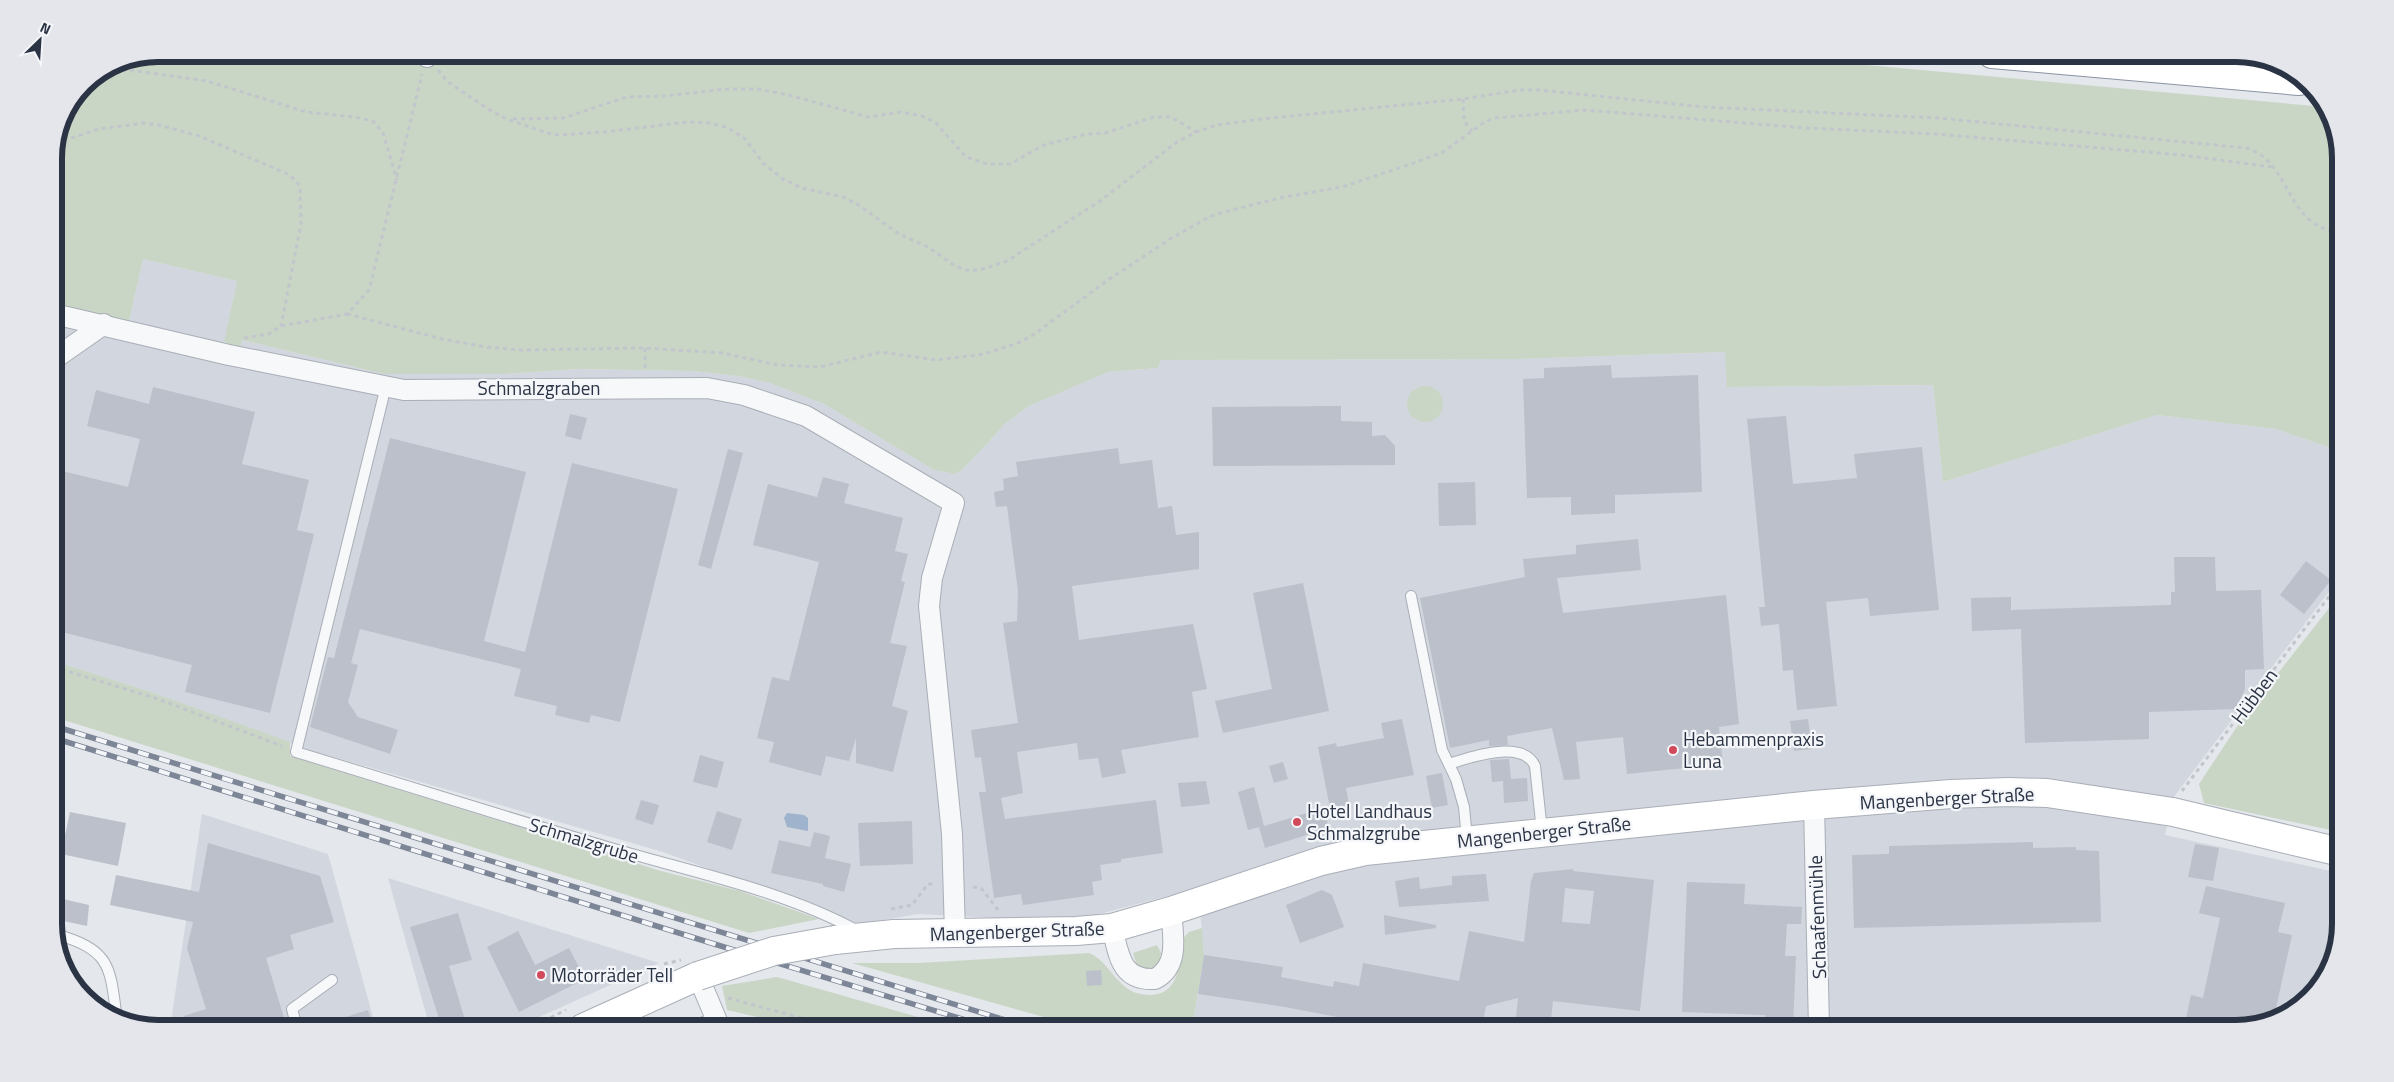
<svg xmlns="http://www.w3.org/2000/svg" width="2394" height="1082" font-family="'Titillium Web',sans-serif">
  <rect width="100%" height="100%" fill="#e4e7ec"/>
  <g fill="#d2d6de">
    <polygon points="143,259 237,281 224,343 240,346 242,340 384,374 505,374 578,369 693,371 739,376 770,383 824,404 934,470 955,474 963,469 1006,423 1029,406 1108,372 1158,368 1161,360 1517,359 1726,352 1727,387 1933,385 1943,482 2157,415 2276,429 2340,451 2340,577 2173,798 2165,835 2340,873 2340,924 2332,964 2294,1010 2236,1028 1214,1028 1193,1024 1204,955 1198,888 1088,917 994,918 918,914 860,924 663,852 306,749 151,692 54,661 54,306 129,321"/>
    <polygon points="202,814 328,854 376,1028 170,1028"/>
    <polygon points="388,878 659,963 515,1028 430,1028"/>
  </g>
  <g fill="#c9d6c5">
    <polygon points="158,54 1746,54 2325,107 2340,152 2340,451 2276,429 2157,415 1943,482 1933,385 1727,387 1725,352 1517,359 1161,360 1158,368 1108,372 1029,406 1006,423 963,469 955,474 934,470 824,404 770,383 739,376 693,371 578,369 505,374 384,374 242,340 240,347 224,342 237,281 143,259 129,321 54,306 54,152 62,118 85,84 118,62"/>
    <circle cx="1425" cy="404" r="18"/>
    <polygon points="2340,594 2340,832 2204,803 2199,784 2240,722"/>
    <polygon points="54,661 151,692 290,742 290,756 661,871 740,891 819,919 749,933 54,717"/>
    <path d="M1202 928 1204 955 1193 1023 1214 1028H1083L852 963H918L1089 953C1104 959 1109 972 1120 982 1128 991 1138 995 1151 995 1183 993 1177 960 1183 938L1189 932Z"/>
    <polygon points="1157,945 1161,953 1158,966 1150,971 1137,966 1133,953"/>
    <polygon points="777,977 957,1028 804,1028 727,1010 722,986"/>
  </g>
  <polygon fill="#9fb4cc" points="787,813 804,815 808,818 808,831 787,827 784,818"/>
  <g fill="none" stroke-linecap="round" stroke-linejoin="round">
    <path stroke="#9fb4cc" stroke-width="5.5" d="M931 54C958 61 982 59 1009 54"/>
  </g>
  <g fill="#bbc0ca" fill-rule="evenodd">
    <polygon points="1611,365 1612,378 1698,375 1702,492 1615,495 1615,513 1571,515 1571,497 1527,498 1523,379 1544,378 1544,368"/>
    <polygon points="153,387 255,412 242,464 309,480 297,530 314,534 270,713 185,692 192,665 54,630 54,469 128,487 140,439 87,426 96,390 149,404"/>
    <polygon points="1341,406 1341,421 1372,422 1372,436 1385,435 1395,446 1395,465 1213,466 1212,407"/>
    <polygon points="570,414 587,418 581,440 565,436"/>
    <polygon points="1786,416 1793,484 1857,478 1854,454 1922,447 1939,610 1870,616 1868,598 1826,602 1837,706 1797,710 1793,670 1783,671 1779,624 1761,626 1759,607 1765,607 1747,419"/>
    <polygon points="390,438 526,472 484,641 525,652 572,463 678,489 620,722 591,715 589,723 555,715 557,706 514,696 521,669 360,629 351,663 358,665 348,702 358,717 398,730 390,754 310,727 328,657 334,658"/>
    <polygon points="1118,448 1120,464 1152,460 1158,508 1172,506 1176,535 1199,532 1199,569 1072,586 1079,640 1193,624 1207,689 1192,692 1199,737 1121,750 1126,773 1102,778 1098,758 1079,760 1077,743 1017,752 1023,793 1001,798 1005,819 1156,800 1163,853 1121,859 1121,862 1100,865 1102,880 1092,882 1094,895 1023,905 1021,894 994,898 979,792 986,792 981,757 975,758 971,730 1018,723 1003,623 1017,621 1018,591 1007,506 996,507 994,492 1004,490 1003,479 1018,476 1016,462"/>
    <polygon points="728,449 743,453 711,569 698,565"/>
    <polygon points="823,477 849,484 844,503 903,518 895,551 908,554 901,581 905,582 890,643 907,646 892,706 908,711 893,772 856,763 856,738 849,761 826,756 821,776 769,762 774,742 757,738 772,677 789,681 819,562 753,545 768,484 817,497"/>
    <polygon points="1475,482 1476,525 1439,526 1438,483"/>
    <polygon points="1638,539 1641,570 1557,578 1563,613 1726,595 1739,724 1719,727 1723,764 1627,774 1623,737 1576,742 1580,779 1564,780 1552,728 1507,736 1508,745 1489,746 1489,740 1450,748 1420,598 1525,577 1523,559 1576,554 1576,545"/>
    <polygon points="2174,557 2215,557 2216,591 2261,590 2264,669 2245,670 2245,689 2236,709 2149,712 2149,739 2025,743 2021,629 1972,631 1971,598 2011,597 2011,610 2171,605 2171,592 2175,592"/>
    <polygon points="2306,561 2331,580 2304,614 2280,595"/>
    <polygon points="1303,583 1329,711 1223,733 1215,701 1272,689 1253,593"/>
    <polygon points="1402,719 1414,775 1346,788 1349,805 1330,808 1318,747 1336,743 1337,747 1384,738 1381,723"/>
    <polygon points="1808,719 1812,749 1794,751 1790,721"/>
    <polygon points="700,755 724,762 717,788 693,782"/>
    <polygon points="1509,759 1511,779 1527,778 1528,801 1504,803 1503,781 1492,782 1490,760"/>
    <polygon points="1283,762 1288,779 1274,783 1269,766"/>
    <polygon points="1442,773 1448,805 1432,808 1426,776"/>
    <polygon points="1206,781 1210,804 1181,807 1178,783"/>
    <polygon points="1254,787 1264,826 1323,808 1329,828 1265,848 1259,827 1248,830 1238,792"/>
    <polygon points="641,800 659,805 653,825 635,819"/>
    <polygon points="717,811 742,819 732,850 707,842"/>
    <polygon points="70,812 126,823 118,866 61,854"/>
    <polygon points="912,821 913,864 860,866 858,823"/>
    <polygon points="814,832 830,836 825,858 851,864 844,892 823,886 823,884 771,873 779,840 810,847"/>
    <polygon points="2033,842 2033,848 2076,847 2076,850 2099,851 2101,922 1854,928 1852,855 1889,854 1889,846"/>
    <polygon points="208,843 320,876 334,922 290,935 294,949 266,958 287,1028 188,1028 184,1016 206,1009 187,948 193,922 110,905 116,875 199,892"/>
    <polygon points="2195,844 2219,848 2213,881 2188,877"/>
    <path d="M1573 869V871L1654 880 1640 1011 1553 1001 1550 1028H1515L1518 998 1486 1006 1482 1028H1395L1285 1007 1198 994 1204 955 1283 967 1281 977 1333 987 1334 981 1359 986 1363 963 1459 981 1469 931 1524 942 1531 881 1534 873ZM1565 888 1594 891 1590 924 1562 922Z"/>
    <polygon points="1486,874 1489,901 1399,907 1395,881 1419,877 1420,889 1452,885 1452,876"/>
    <polygon points="1687,882 1745,884 1744,904 1802,907 1801,924 1787,924 1785,956 1796,956 1793,1028 1765,1028 1765,1015 1682,1012"/>
    <polygon points="2206,886 2285,903 2278,932 2292,935 2274,1017 2236,1028 2184,1028 2191,995 2203,998 2220,918 2199,913"/>
    <polygon points="1322,890 1332,895 1344,927 1300,943 1286,905"/>
    <polygon points="54,897 89,905 87,926 54,919"/>
    <polygon points="458,913 472,960 449,966 465,1020 442,1028 410,927"/>
    <polygon points="1384,915 1436,925 1436,928 1385,935"/>
    <polygon points="518,931 535,965 569,948 585,979 519,1012 487,947"/>
    <polygon points="1101,970 1102,985 1087,986 1086,971"/>
    <polygon points="368,1010 374,1028 321,1028 321,1025"/>
  </g>
  <g fill="none" stroke-linecap="round" stroke-linejoin="round">
    <g stroke="#a9aeb7" stroke-width="12">
      <g id="service">
        <path d="M386 386 296 752C402 784 508 818 614 849 693 872 785 891 858 931"/>
        <polyline points="1411,596 1442,750 1456,779 1464,807 1467,839"/>
        <path d="M1449 764C1470 757 1523 739 1535 766L1542 831"/>
        <path d="M55 934C112 950 110 967 117 1020"/>
        <polyline points="297,1028 292,1009 332,980"/>
        <polyline points="690,1028 715,1017"/>
      </g>
    </g>
    <g stroke="#a9aeb7" stroke-width="22">
      <g id="minor">
        <polyline points="427,54 427,57"/>
        <polyline points="54,314 229,355 404,390 707,388 744,395 806,416 954,503 932,578 929,606 952,834 955,933"/>
        <polyline points="54,359 104,324"/>
        <polyline points="1814,805 1819,1028"/>
        <path d="M1112 928C1119 954 1120 981 1155 979 1180 966 1173 935 1171 911"/>
        <polyline points="698,976 720,1028"/>
      </g>
    </g>
    <g stroke="#a9aeb7" stroke-width="30">
      <g id="secondary">
        <polyline points="835,940 894,934 1076,931 1112,928 1171,911 1321,861 1365,851 1814,805 1951,794 2009,792 2047,793 2173,812 2340,852"/>
        <polyline points="583,1028 698,976"/>
      </g>
    </g>
    <g stroke="#8b94a3" stroke-width="30">
      <polyline id="trunk" points="1992,54 2299,81"/>
    </g>
    <g stroke="#c2c5cb" stroke-width="3" stroke-dasharray="4 4" stroke-linecap="butt">
      <polyline points="323,54 381,59 409,58"/>
      <polyline points="106,70 136,71 207,81 306,112 355,117 373,121 383,133 397,180"/>
      <path d="M438 70 448 82 488 109 507 119 547 133 558 135 604 132 688 122 710 123 728 128 745 139 764 164 783 179 802 188 843 197 857 204 899 234 928 247 952 264 965 270H980L1007 261 1100 201 1177 142 1196 132 1217 125 1261 119 1463 99 1520 90H1539L1704 107 1938 118 2246 148C2292 161 2285 228 2340 232"/>
      <polyline points="1463,99 1464,121 1472,131"/>
      <polyline points="513,119 563,118 627,97 664,96 726,89 758,89 789,95 868,117 901,112 922,116 936,123 966,157 987,164 1010,164 1044,145 1087,134 1105,133 1154,117 1171,117 1196,132"/>
      <polyline points="56,143 99,129 144,123 159,125 199,136 290,175 300,186 301,224 281,326"/>
      <polyline points="347,314 442,339 486,347 521,350 645,348 722,353 778,365 820,367 881,352 936,360 984,354 1018,343 1033,335 1108,280 1170,239 1209,217 1224,212 1284,197 1342,187 1411,164 1443,152 1486,121 1495,118 1584,110 1806,128 1936,134 2182,155 2272,167"/>
      <polyline points="244,338 269,334 281,326 347,314 369,290 422,74"/>
      <polyline points="645,348 645,370"/>
      <polyline points="54,667 158,699 282,746"/>
      <polyline points="2182,791 2340,582"/>
      <polyline points="973,887 981,888 998,910"/>
      <polyline points="891,909 912,905 928,884 934,884"/>
      <polyline points="728,998 838,1028"/>
      <polyline points="529,1028 566,1010"/>
    </g>
    <use href="#service" stroke="#f7f8fa" stroke-width="10"/>
    <use href="#minor" stroke="#f7f8fa" stroke-width="20"/>
    <use href="#secondary" stroke="#fff" stroke-width="28"/>
    <use href="#trunk" stroke="#fff" stroke-width="28"/>
    <g stroke="#7d8696" stroke-width="5.5">
      <g id="rail">
        <polyline points="54,726 1031,1028"/>
        <polyline points="54,738 711,943 992,1028"/>
      </g>
    </g>
    <use href="#rail" stroke="#f4f6f9" stroke-width="4" stroke-dasharray="11" stroke-linecap="butt"/>
    <g stroke="#a9aeb7" stroke-width="30" stroke-linecap="butt">
      <polyline id="secondary-bridge" points="698,976 774,951 835,940"/>
    </g>
    <polyline stroke="#c2c5cb" stroke-width="3" stroke-dasharray="4 4" stroke-linecap="butt" points="664,964 681,960"/>
    <use href="#secondary-bridge" stroke="#fff" stroke-width="28"/>
  </g>
  <g fill="#d1495b" stroke="#f4f6f9" stroke-width="2">
    <circle cx="1673" cy="750" r="5"/>
    <circle cx="1297" cy="822" r="5"/>
    <circle cx="541" cy="975" r="5"/>
  </g>
  <g text-anchor="middle" stroke-width="4.5" stroke-linejoin="round" paint-order="stroke">
    <g font-size="19" fill="#2b3445" stroke="#f4f6f9">
      <text x="539" y="395">Schmalzgraben</text>
      <text transform="translate(2254 696) rotate(-53)" y="7">Hübben</text>
      <text transform="translate(1947 798) rotate(-3)" y="7">Mangenberger Straße</text>
      <text transform="translate(1544 832) rotate(-6)" y="7">Mangenberger Straße</text>
      <text transform="translate(584 840) rotate(17)" y="7">Schmalzgrube</text>
      <text transform="translate(1817 917) rotate(-92)" y="7">Schaafenmühle</text>
      <text transform="translate(1017 931) rotate(-2)" y="7">Mangenberger Straße</text>
    </g>
    <g font-size="19" fill="#2b3445" stroke="#f4f6f9" text-anchor="start">
      <text x="1683" y="746">Hebammenpraxis<tspan x="1683" dy="22">Luna</tspan></text>
      <text x="1307" y="818">Hotel Landhaus<tspan x="1307" dy="22">Schmalzgrube</tspan></text>
      <text x="551" y="982">Motorräder Tell</text>
    </g>
  </g>
  <path d="M0 0H2394V1082H0ZM158 62H2236A96 96 0 0 1 2332 158V924A96 96 0 0 1 2236 1020H158A96 96 0 0 1 62 924V158A96 96 0 0 1 158 62Z" fill="#e4e6eb" fill-rule="evenodd"/>
  <path fill="none" stroke="#2b3445" stroke-width="6" d="M158 62H2236A96 96 0 0 1 2332 158V924A96 96 0 0 1 2236 1020H158A96 96 0 0 1 62 924V158A96 96 0 0 1 158 62Z"/>
  <g transform="translate(40 40) rotate(25)" stroke="#f4f6f9" stroke-width="4" paint-order="stroke">
  <path d="M0-4L9 19L0 12L-9 19Z" fill="#2b3445"/>
  <text y="-8" font-size="14" font-weight="bold" text-anchor="middle" fill="#2b3445">N</text>
  </g>
</svg>
